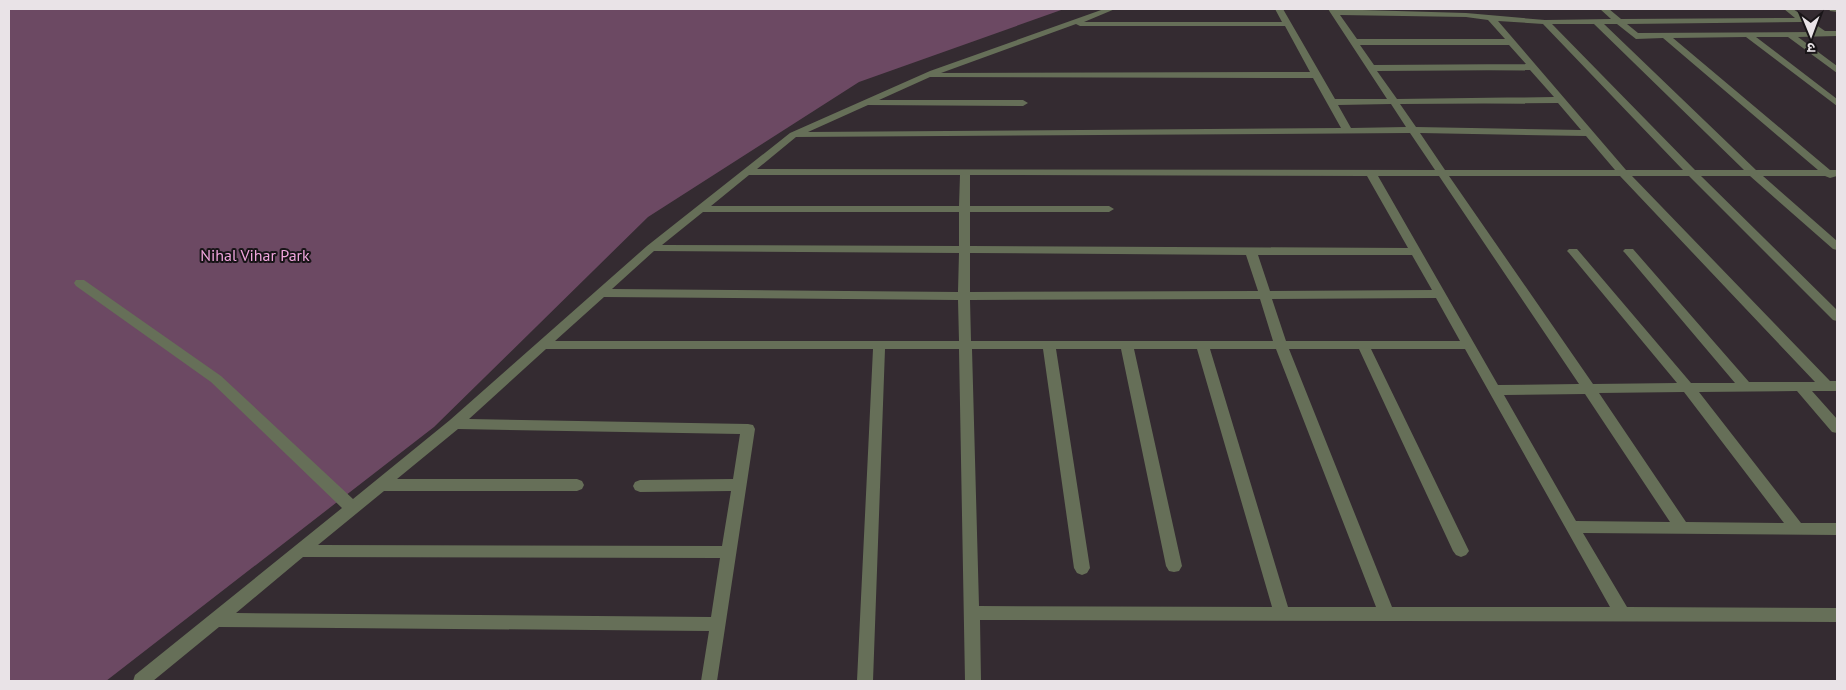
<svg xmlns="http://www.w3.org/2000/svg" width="1846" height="690" font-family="'PT Sans','Noto Sans Devanagari',sans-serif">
  <rect width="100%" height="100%" fill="#342b31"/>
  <polygon fill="#6c4963" points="9,9 1064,9 859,82 648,217 434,427 106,681 9,681"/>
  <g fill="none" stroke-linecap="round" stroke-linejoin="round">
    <g fill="#666f58" fill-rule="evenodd">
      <path d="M1104 9H1115L1084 22H1282L1275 9H1283L1335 99H1387L1328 9 1466 13 1545 20 1611 19 1600 9H1609L1621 19 1795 18 1784 9H1793L1825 31H1837V36L1798 37 1837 66V73L1788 37H1756L1837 99V106L1746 37 1673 38 1830 170H1837V176L1830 178 1825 176H1763L1837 241V250L1833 249 1750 176H1701L1837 310V321L1833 320 1689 176H1632L1830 381H1837V391H1812L1837 419V433L1832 432 1797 391 1699 392 1801 523H1837V535L1583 533 1627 607 1837 608V622L980 620 981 681H965L959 349H885L873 681H857L873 349H546L469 419 748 424 753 425 755 429 717 681H701L709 631 219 627 153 681H133L135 675 342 508 211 382 76 286 74 283 76 280H84L221 376 353 499 450 420 647 246 790 133 930 71ZM1340 15 1466 17 1488 20 1505 39H1357ZM1498 21 1543 24 1683 170H1626ZM1802 22 1814 32 1638 33 1627 24ZM1076 24 1080 26H1285L1310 72 941 73ZM1552 24H1594L1744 170H1695ZM1604 24H1617L1636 39 1663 38 1818 170H1756ZM1360 45H1509L1526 64 1374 65ZM1530 70 1554 97 1397 99 1377 71ZM930 77 1313 78 1341 128 808 132 868 105 1023 106 1028 103 1023 100H879ZM1558 103 1581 130 1416 127 1400 104ZM1391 104 1406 127 1351 128 1338 105ZM1410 133 1435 170 757 169 796 137ZM1420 133 1586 136 1615 170H1445ZM749 175H960L959 206H711ZM970 175 1367 176 1408 248 970 246V212H1109L1114 209 1109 206H970ZM1378 176H1439L1579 384 1498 385ZM1449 176H1620L1815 382H1749L1633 249H1625L1623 251 1625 253 1735 383H1691L1577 249H1569L1567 251 1569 253 1677 383 1593 384ZM703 212H959V246L662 245ZM654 251 959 253 958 292 612 289ZM970 253 1246 255 1258 291 970 292ZM1258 255H1412L1432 290 1270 291ZM604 297 958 300 959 341H555ZM1436 298 1460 341H1286L1272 299ZM1260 299 1273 341H971L970 300ZM972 349H1043L1074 568 1077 573 1082 575 1087 573 1090 568 1056 349H1121L1166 566 1169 571 1174 572 1179 571 1182 566 1134 349H1197L1272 607 979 606ZM1210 349H1276L1376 607H1288ZM1289 349H1359L1453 551 1456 555 1461 557 1466 555 1469 551 1371 349H1465L1610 607H1392ZM1684 392 1784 523 1686 522 1599 393ZM1585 394 1670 522 1576 521 1504 395ZM458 429 740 434 733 479 640 480 635 482 633 486 635 490 640 492 731 491 722 546 318 545 384 491H577L582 489 584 485 582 481 577 479H397ZM303 557 720 558 711 617 236 613Z"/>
      <polygon points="1829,9 1837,9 1837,12 1830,11"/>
    </g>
  </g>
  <g text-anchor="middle" stroke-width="4" stroke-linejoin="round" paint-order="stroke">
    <g font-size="16" fill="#f0a5dd" stroke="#191518">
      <text x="255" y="261">Nihal Vihar Park</text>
    </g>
  </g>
  <rect width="1846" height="690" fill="none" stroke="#e9e3e7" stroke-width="20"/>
  <g transform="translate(1811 35) rotate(179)" stroke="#191518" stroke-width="4" paint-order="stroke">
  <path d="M0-4L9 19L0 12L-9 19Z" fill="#e9e3e7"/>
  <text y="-8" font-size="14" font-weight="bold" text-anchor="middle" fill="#e9e3e7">उ</text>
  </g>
</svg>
